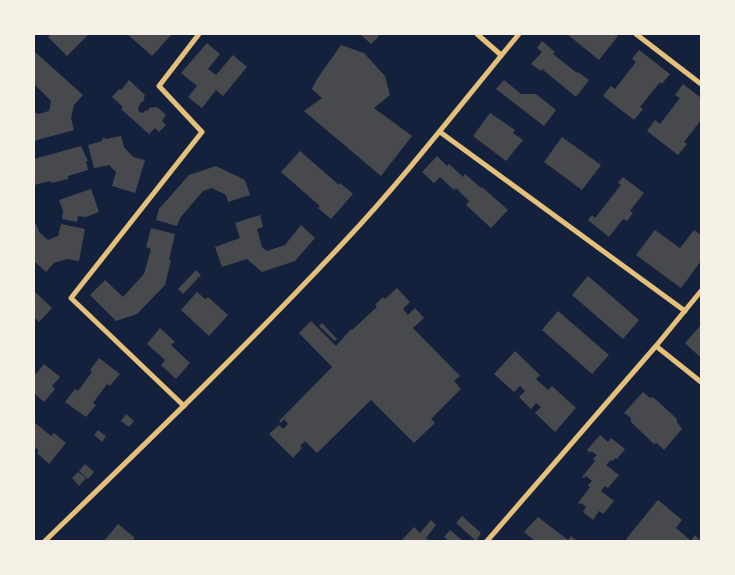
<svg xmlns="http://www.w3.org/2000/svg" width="735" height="575" font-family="Signika,sans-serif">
  <rect width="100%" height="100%" fill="#14213d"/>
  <g fill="#48494c">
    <polygon points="51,34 89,34 67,56 48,37"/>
    <polygon points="127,34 172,34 152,56"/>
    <polygon points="360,34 377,34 379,36 371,44"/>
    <polygon points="567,34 615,34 618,36 599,60"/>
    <polygon points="542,41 555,52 553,54 577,73 578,72 589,80 576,97 542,69 541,71 531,64 542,52 537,48"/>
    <polygon points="207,43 220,54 208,69 216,75 233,55 247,67 223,96 216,90 202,108 188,97 197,86 181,73"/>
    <polygon points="341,45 364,53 385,76 390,95 374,108 412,136 381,176 304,111 322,98 312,89 317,79"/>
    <polygon points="639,50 670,74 662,84 660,82 640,107 643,109 634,120 603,96 611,86 615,89 636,62 632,59"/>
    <polygon points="34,51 83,95 74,105 71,118 74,130 34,141 34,112 38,114 49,111 51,101 34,84"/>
    <polygon points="129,80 145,95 143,102 141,102 138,108 139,112 143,113 146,110 148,111 149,108 157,107 166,115 162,121 166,125 159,132 155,128 149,134 121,109 123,107 112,97 119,89 121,90"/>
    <polygon points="504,80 521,94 536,94 556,110 544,126 496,89"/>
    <polygon points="683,84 701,98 701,120 684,142 687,144 678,155 647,131 655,120 660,124 680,98 675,95"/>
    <polygon points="490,113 515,130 513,133 523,140 506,161 473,136"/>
    <polygon points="121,136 124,147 133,157 145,160 135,193 112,186 116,172 109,165 94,168 88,145 102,141 103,137 106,139"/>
    <polygon points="562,137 601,165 582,190 544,162"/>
    <polygon points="81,146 88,161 86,161 88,170 68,176 68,179 51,183 51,181 34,185 34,159"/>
    <polygon points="300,151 339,185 340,183 353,194 331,219 318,208 320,206 281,172"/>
    <polygon points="437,156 447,166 449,164 463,177 465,174 481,188 482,187 508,210 491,228 466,205 469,201 456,188 454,190 440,177 434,183 422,172"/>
    <polygon points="216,166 245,180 250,195 228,202 226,195 212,188 203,191 180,218 177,226 156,220 159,209 189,175"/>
    <polygon points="623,177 644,193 630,211 633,213 627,221 623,219 609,237 588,220 592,215 595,218 621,185 618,183"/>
    <polygon points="91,189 99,212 86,217 78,216 77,222 62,219 63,211 59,200"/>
    <polygon points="260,215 263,227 257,229 262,247 267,251 285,245 301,225 315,238 295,261 262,272 247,259 222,267 215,247 240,238 235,223"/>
    <polygon points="34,222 37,226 39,232 48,240 58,236 61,224 85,229 79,261 67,259 54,263 46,272 34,261"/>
    <polygon points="151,228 175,234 169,260 171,260 165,285 137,314 116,321 90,295 105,280 123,297 144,274 151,249 146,247"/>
    <polygon points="655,230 680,248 694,230 701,235 701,261 681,288 636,255"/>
    <polygon points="196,270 201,275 183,294 178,289"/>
    <polygon points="588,276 639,320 623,339 572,295"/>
    <polygon points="397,288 410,302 403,309 408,315 415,308 424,318 413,328 460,376 454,381 461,389 431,419 435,423 414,443 371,400 317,453 305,441 300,446 302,448 293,458 269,434 279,425 283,429 288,424 284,419 281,423 279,421 332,367 299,333 311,321 336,346 351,329 352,330 377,307 375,305 383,297 385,299"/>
    <polygon points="34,291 52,308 39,322 34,317"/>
    <polygon points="197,292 205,299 208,297 228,315 209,336 181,310"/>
    <polygon points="558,311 609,355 592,374 542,330"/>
    <polygon points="322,323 337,339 335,341 319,326"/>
    <polygon points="701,325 701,358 685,343"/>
    <polygon points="160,328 175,342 171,345 190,363 176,379 161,365 165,360 147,344"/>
    <polygon points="515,351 540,375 536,379 548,390 552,386 576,408 555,432 535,413 541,407 536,403 531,409 519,397 525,391 520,386 514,392 494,374"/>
    <polygon points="99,358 120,374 110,386 107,384 93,403 96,405 86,417 65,402 75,389 78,391 92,372 90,370"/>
    <polygon points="44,364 60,377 52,386 55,389 44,402 34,393 34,372 36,374"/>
    <polygon points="643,392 650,398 653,397 677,419 677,422 682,429 664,450 657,443 654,444 631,422 631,418 624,413"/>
    <polygon points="126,414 134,421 129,427 121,421"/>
    <polygon points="34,422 51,436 54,433 66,443 49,464 37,453 39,451 34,446"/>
    <polygon points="98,430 106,436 102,442 94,435"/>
    <polygon points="600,435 608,442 611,438 625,449 617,459 615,458 613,461 611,460 606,465 619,475 608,488 605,486 601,491 614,501 603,514 599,511 593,520 583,512 586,507 581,503 580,504 578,503 590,487 588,485 592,481 586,476 584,478 582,477 595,461 593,459 597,455 591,451 590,453 587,450"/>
    <polygon points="85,464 94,472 88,479 79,471"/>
    <polygon points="78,472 86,478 79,486 72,478"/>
    <polygon points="658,500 682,520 676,528 691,541 695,535 701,541 629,541 626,539"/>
    <polygon points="462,516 481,533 476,541 456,523"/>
    <polygon points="538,517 568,540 571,536 577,541 535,541 524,532"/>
    <polygon points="431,520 436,525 426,538 430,541 401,541 414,527 420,533"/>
    <polygon points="118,524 135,538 132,541 104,541"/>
    <polygon points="450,530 463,541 449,541 444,537"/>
  </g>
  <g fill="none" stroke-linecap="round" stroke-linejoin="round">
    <g stroke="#e5c07b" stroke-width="5">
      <polyline points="477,34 501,55"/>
      <polyline points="636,34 701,84"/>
      <polyline points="440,132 685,311"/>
      <polyline points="656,346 701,382"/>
      <polyline points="184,406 71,298 202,132 159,86 199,34"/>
      <path d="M45 541C146 443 248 345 344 242 406 176 461 104 519 34"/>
      <polyline points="487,541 656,346 701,291"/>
    </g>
  </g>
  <rect width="735" height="575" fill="none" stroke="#f6f1e7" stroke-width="70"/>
</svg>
